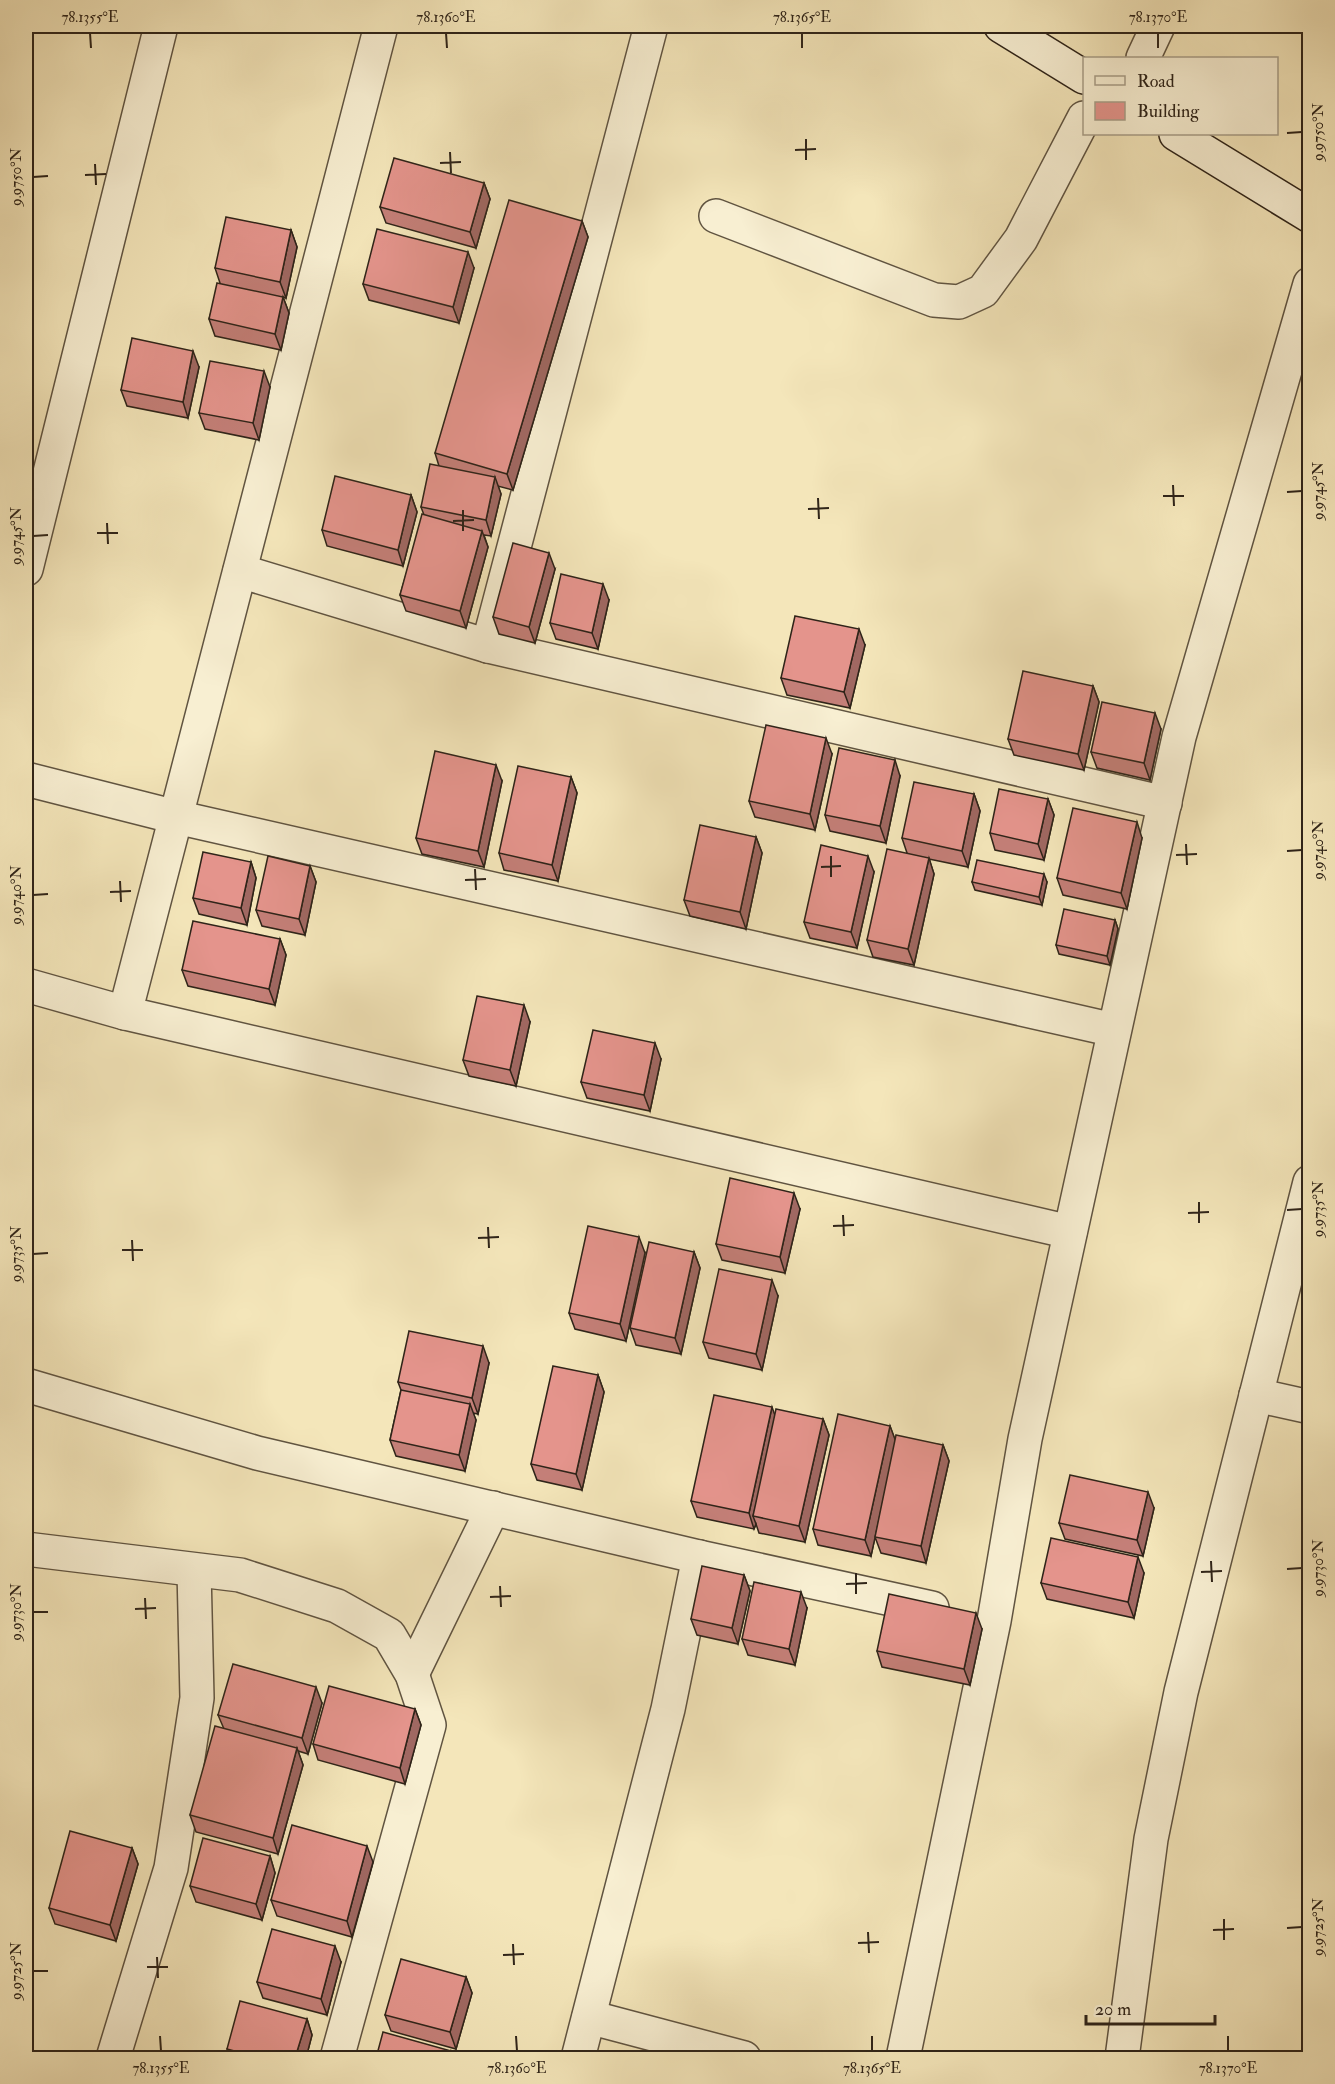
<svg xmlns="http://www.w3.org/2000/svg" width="1335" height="2084" font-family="'IM FELL Double Pica',serif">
  <rect width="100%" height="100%" fill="#f4e6ba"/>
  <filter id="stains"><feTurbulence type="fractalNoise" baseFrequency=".00333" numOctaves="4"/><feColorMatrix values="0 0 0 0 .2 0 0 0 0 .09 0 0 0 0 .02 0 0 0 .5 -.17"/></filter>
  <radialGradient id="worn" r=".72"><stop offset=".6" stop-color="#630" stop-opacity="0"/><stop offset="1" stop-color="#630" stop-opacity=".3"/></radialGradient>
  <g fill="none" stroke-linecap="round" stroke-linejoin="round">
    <g stroke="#605441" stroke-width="36">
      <g id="minor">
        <polyline points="381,26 125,1013 1070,1232"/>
        <polyline points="1143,58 1158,26"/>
        <polyline points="716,216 934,300 959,302 983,291 1021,239 1084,118"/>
        <polyline points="26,569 161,26"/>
        <polyline points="240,571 488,646 1165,803"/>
        <polyline points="488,646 651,26"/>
        <polyline points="26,779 176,817 1114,1030"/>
        <polyline points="26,985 125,1013"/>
        <polyline points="26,1385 257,1453 699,1557 932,1608"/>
        <polyline points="1256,1395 1310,1407"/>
        <polyline points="26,1549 240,1575 337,1606 389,1635 412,1674 429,1725 337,2058"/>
        <polyline points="412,1674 493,1508"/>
        <polyline points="589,2017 744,2058"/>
        <polyline points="113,2058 171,1868 197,1698 194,1570"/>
        <polyline points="578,2058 668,1709 699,1557"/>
        <polyline points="903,2058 994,1621 1025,1439 1179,737 1310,284"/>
        <polyline points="1122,2058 1151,1839 1181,1692 1310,1182"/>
      </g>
    </g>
    <g stroke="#2f2419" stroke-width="36">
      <g id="secondary">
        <polyline points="1001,26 1084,77"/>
        <polyline points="1176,134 1310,216"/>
      </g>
    </g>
    <use href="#minor" stroke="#f8efd2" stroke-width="33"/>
    <use href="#secondary" stroke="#f8efd2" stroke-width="33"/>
  </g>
  <g fill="#c47f78" stroke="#2f2419" stroke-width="1.5">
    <polygon points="484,183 490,199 476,248 386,223 380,207"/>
    <polygon points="582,221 588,237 513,490 498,486 501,494 491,536 484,535 488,547 466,628 406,611 400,595 424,515 421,507 439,466 435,453"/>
    <polygon points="291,230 297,247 286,298 283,297 289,313 281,350 215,336 209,319 220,283 215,268"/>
    <polygon points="474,268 459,323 369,300 363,284"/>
    <polygon points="199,367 188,418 127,406 121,390"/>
    <polygon points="270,387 259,440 205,429 199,413"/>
    <polygon points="411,495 417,512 403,566 327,546 322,530"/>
    <polygon points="555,569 535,643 499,634 493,617"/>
    <polygon points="609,600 598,649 556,639 550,623"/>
    <polygon points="865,645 850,708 787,695 781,678"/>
    <polygon points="1093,686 1099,702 1084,770 1014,755 1008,739"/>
    <polygon points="1161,729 1150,780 1097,768 1091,752"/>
    <polygon points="832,754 815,830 755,817 749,801"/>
    <polygon points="900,776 886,843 830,831 825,815"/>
    <polygon points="571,777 577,793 558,881 504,870 499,853"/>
    <polygon points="502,781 484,867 422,854 416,838"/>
    <polygon points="974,794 980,811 968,867 929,859 934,874 914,965 873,957 867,940 907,853 902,838"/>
    <polygon points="1048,799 1054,815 1044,860 995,850 990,833"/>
    <polygon points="756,837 762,853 746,929 690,916 684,900"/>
    <polygon points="1142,838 1127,909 1063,895 1057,878"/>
    <polygon points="251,862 256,878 247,925 199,914 193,898"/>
    <polygon points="310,866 316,882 305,935 262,926 256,910"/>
    <polygon points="874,872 857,948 810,938 804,922"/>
    <polygon points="972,882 1047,882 1042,905 975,890"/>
    <polygon points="1115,920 1118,929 1110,965 1059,954 1056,945"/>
    <polygon points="280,939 286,955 275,1005 188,986 182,970"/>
    <polygon points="530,1022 516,1086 469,1076 463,1060"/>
    <polygon points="661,1059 650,1111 587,1098 581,1082"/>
    <polygon points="800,1209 785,1273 722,1260 716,1244"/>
    <polygon points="694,1252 700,1268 681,1354 636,1345 630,1328"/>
    <polygon points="645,1253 626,1341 575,1329 569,1313"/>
    <polygon points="778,1296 762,1370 709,1358 703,1342"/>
    <polygon points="489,1363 478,1414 473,1413 476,1420 465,1471 396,1456 390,1440 401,1390 398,1382"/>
    <polygon points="598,1375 604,1392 582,1490 537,1480 531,1464"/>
    <polygon points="775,1415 823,1419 829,1435 805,1542 759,1533 756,1524 754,1529 697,1517 691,1501"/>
    <polygon points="890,1426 895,1440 943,1445 949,1461 926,1563 881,1553 875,1537 871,1556 818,1545 813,1529"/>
    <polygon points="1154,1508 1143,1556 1065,1539 1059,1523"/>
    <polygon points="1144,1573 1134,1618 1047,1599 1041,1583"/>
    <polygon points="744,1575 750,1591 738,1644 697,1635 691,1619"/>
    <polygon points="807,1608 795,1665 748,1655 742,1639"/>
    <polygon points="982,1629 970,1685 882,1667 877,1651"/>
    <polygon points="322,1703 308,1754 298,1751 303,1765 278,1854 196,1832 190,1815 224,1729 218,1715"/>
    <polygon points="415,1709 421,1725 405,1784 318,1760 313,1744"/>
    <polygon points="132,1848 138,1864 116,1941 55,1924 49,1908"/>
    <polygon points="270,1856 275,1873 262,1920 196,1902 190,1886"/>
    <polygon points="373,1862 352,1937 277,1916 271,1900"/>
    <polygon points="341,1962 327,2015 263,1998 257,1982"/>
    <polygon points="466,1977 472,1993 456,2049 391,2031 385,2015"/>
    <polygon points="307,2019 312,2035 306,2058 231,2058 227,2049"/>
  </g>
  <g fill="#a06862" stroke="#2f2419" stroke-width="1.5">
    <polygon points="484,183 490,199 476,248 470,232"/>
    <polygon points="582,221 588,237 513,490 507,474"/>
    <polygon points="291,230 297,247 286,298 280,282"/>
    <polygon points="468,252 474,268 459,323 453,307"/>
    <polygon points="283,297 289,313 281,350 275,334"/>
    <polygon points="193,351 199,367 188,418 183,402"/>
    <polygon points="264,371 270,387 259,440 253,423"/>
    <polygon points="495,477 501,494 491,536 486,520"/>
    <polygon points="411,495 417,512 403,566 398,550"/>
    <polygon points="482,531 488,547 466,628 460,611"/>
    <polygon points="549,553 555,569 535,643 529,627"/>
    <polygon points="603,584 609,600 598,649 592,633"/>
    <polygon points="859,629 865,645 850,708 844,692"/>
    <polygon points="1093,686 1099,702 1084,770 1078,754"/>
    <polygon points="1155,713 1161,729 1150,780 1144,763"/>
    <polygon points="826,738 832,754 815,830 810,814"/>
    <polygon points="895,760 900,776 886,843 880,826"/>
    <polygon points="496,765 502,781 484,867 478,851"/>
    <polygon points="571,777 577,793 558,881 552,865"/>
    <polygon points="974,794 980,811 968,867 962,851"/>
    <polygon points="1048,799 1054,815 1044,860 1038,844"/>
    <polygon points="1137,822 1142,838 1127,909 1121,893"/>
    <polygon points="756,837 762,853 746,929 740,912"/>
    <polygon points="868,856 874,872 857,948 851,932"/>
    <polygon points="929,858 934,874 914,965 908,949"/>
    <polygon points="251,862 256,878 247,925 241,908"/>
    <polygon points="310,866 316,882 305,935 299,919"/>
    <polygon points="1044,874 1047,882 1042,905 1039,897"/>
    <polygon points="1115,920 1118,929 1110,965 1107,956"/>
    <polygon points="280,939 286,955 275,1005 269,989"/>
    <polygon points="524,1005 530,1022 516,1086 510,1070"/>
    <polygon points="655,1043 661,1059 650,1111 644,1095"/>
    <polygon points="794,1193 800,1209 785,1273 780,1257"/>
    <polygon points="639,1237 645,1253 626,1341 620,1324"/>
    <polygon points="694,1252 700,1268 681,1354 675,1338"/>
    <polygon points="772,1280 778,1296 762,1370 756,1354"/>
    <polygon points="483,1346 489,1363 478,1414 472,1398"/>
    <polygon points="598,1375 604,1392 582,1490 576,1474"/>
    <polygon points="470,1404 476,1420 465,1471 459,1455"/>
    <polygon points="772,1407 778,1424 753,1516 756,1524 754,1529 749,1513"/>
    <polygon points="823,1419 829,1435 805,1542 799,1526"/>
    <polygon points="890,1426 896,1442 871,1556 865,1540"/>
    <polygon points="943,1445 949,1461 926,1563 921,1546"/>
    <polygon points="1148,1492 1154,1508 1143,1556 1137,1540"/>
    <polygon points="1138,1557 1144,1573 1134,1618 1128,1602"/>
    <polygon points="744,1575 750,1591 738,1644 732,1628"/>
    <polygon points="801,1592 807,1608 795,1665 789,1649"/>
    <polygon points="976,1613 982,1629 970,1685 964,1669"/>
    <polygon points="316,1687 322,1703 308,1754 302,1738"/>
    <polygon points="415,1709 421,1725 405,1784 400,1768"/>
    <polygon points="297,1748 303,1765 278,1854 273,1838"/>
    <polygon points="367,1846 373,1862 352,1937 347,1921"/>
    <polygon points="132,1848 138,1864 116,1941 110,1925"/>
    <polygon points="270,1856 275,1873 262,1920 256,1904"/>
    <polygon points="335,1946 341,1962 327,2015 321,1999"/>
    <polygon points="466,1977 472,1993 456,2049 450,2032"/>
    <polygon points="307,2019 312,2035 306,2058 295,2058"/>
    <polygon points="451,2051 454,2058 449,2058"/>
  </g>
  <g fill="#e4948c" stroke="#2f2419" stroke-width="1.5">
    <polygon points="394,158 484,183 470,232 380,207"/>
    <polygon points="509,200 582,221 507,474 435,453"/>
    <polygon points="226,217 291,230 280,282 215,268"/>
    <polygon points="377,229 468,252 453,307 363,284"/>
    <polygon points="217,283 283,297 275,334 209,319"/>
    <polygon points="132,338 193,351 183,402 121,390"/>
    <polygon points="210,361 264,371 253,423 199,413"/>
    <polygon points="430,464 495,477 486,520 421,507"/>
    <polygon points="335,476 411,495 398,550 322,530"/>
    <polygon points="422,514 482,531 460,611 400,595"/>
    <polygon points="513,543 549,553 529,627 493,617"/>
    <polygon points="561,574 603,584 592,633 550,623"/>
    <polygon points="795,616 859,629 844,692 781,678"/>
    <polygon points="1023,671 1093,686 1078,754 1008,739"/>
    <polygon points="1102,702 1155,713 1144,763 1091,752"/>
    <polygon points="766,725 826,738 810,814 749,801"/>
    <polygon points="839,748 895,760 880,826 825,815"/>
    <polygon points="435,751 496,765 478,851 416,838"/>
    <polygon points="518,766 571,777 552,865 499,853"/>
    <polygon points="914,782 974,794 962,851 902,838"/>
    <polygon points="999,789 1048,799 1038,844 990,833"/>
    <polygon points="1073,808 1137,822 1121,893 1057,878"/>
    <polygon points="700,825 756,837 740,912 684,900"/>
    <polygon points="821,845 868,856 851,932 804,922"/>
    <polygon points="887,849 929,858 908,949 867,940"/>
    <polygon points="203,852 251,862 241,908 193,898"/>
    <polygon points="268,856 310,866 299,919 256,910"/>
    <polygon points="977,860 1044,874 1039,897 972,882"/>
    <polygon points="1064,909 1115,920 1107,956 1056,945"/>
    <polygon points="193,921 280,939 269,989 182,970"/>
    <polygon points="477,996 524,1005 510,1070 463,1060"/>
    <polygon points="593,1030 655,1043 644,1095 581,1082"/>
    <polygon points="730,1178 794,1193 780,1257 716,1244"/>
    <polygon points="588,1226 639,1237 620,1324 569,1313"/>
    <polygon points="649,1242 694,1252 675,1338 630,1328"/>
    <polygon points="719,1269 772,1280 756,1354 703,1342"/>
    <polygon points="409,1331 483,1346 472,1398 398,1382"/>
    <polygon points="553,1366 598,1375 576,1474 531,1464"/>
    <polygon points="401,1390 470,1404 459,1455 390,1440"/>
    <polygon points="714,1395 772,1407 749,1513 691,1501"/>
    <polygon points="776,1409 823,1419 799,1526 753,1516"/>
    <polygon points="838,1414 890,1426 865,1540 813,1529"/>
    <polygon points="896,1435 943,1445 921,1546 875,1537"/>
    <polygon points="1070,1475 1148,1492 1137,1540 1059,1523"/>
    <polygon points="1051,1538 1138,1557 1128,1602 1041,1583"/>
    <polygon points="702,1566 744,1575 732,1628 691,1619"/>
    <polygon points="754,1582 801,1592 789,1649 742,1639"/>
    <polygon points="889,1594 976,1613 964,1669 877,1651"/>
    <polygon points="233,1664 316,1687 302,1738 218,1715"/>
    <polygon points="329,1686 415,1709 400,1768 313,1744"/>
    <polygon points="215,1726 297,1748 273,1838 190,1815"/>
    <polygon points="292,1825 367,1846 347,1921 271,1900"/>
    <polygon points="70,1831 132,1848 110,1925 49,1908"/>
    <polygon points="203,1838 270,1856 256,1904 190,1886"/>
    <polygon points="272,1929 335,1946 321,1999 257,1982"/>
    <polygon points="401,1959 466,1977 450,2032 385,2015"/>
    <polygon points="240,2001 307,2019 295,2058 261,2058 227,2049"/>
    <polygon points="383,2032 451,2051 449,2058 376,2058"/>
    <polygon points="141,2052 166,2058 139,2058"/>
  </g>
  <path fill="none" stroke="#2f2419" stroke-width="2" d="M90 33 91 48M446 33 447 48M802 33V48M1158 33V48M1287 133 1302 132M806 139V160M795 150 816 149M450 152 451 173M440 163 461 162M95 164 96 185M85 175 106 174M33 177 48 176M1173 485 1174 506M1287 492 1302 491M1163 496H1184M818 498 819 519M808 509 829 508M463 510V531M453 521 474 520M107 523 108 544M97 533H118M33 536 48 535M1186 844 1187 865M1287 851 1302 850M1176 855 1197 854M831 856V877M821 867 841 866M475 869 476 890M465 880 486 879M120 881 121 902M110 892 131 891M33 895 48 894M1199 1202V1223M1287 1210 1302 1209M1188 1213 1209 1212M843 1215 844 1236M833 1226 854 1225M488 1227 489 1248M478 1238 499 1237M132 1240 133 1261M122 1250H143M33 1254 48 1253M1211 1561 1212 1582M1287 1569 1302 1568M1201 1572 1222 1571M856 1573V1594M846 1584 867 1583M500 1586 501 1607M490 1597 511 1596M145 1598 146 1619M135 1609 156 1608M33 1612H48M1224 1919V1940M1287 1928 1302 1927M1213 1930 1234 1929M868 1932 869 1953M858 1943 879 1942M513 1944 514 1965M503 1955 524 1954M157 1957 158 1978M147 1967H168M33 1971H48M160 2036 161 2051M516 2036 517 2051M872 2036V2051M1228 2036V2051"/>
  <rect width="1335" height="2084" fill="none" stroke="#f4e6ba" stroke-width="66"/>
  <rect x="1083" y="57" width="195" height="78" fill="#f8efd2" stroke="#a89e88" stroke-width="1.5"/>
  <rect x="1095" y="76" width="30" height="9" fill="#f8efd2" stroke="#a89e88" stroke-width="1.5"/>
  <text x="1137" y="87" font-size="18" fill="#2f2419">Road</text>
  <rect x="1095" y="102" width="30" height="18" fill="#e4948c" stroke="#a89e88" stroke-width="1.5"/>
  <text x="1137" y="117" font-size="18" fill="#2f2419">Building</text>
  <path d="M1086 2015v9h129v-9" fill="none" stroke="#2f2419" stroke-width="3"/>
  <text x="1095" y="2015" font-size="18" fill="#2f2419" stroke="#f8efd2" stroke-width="4.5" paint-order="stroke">20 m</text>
  <rect x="33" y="33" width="1269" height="2018" fill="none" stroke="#2f2419" stroke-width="2"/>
  <g font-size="15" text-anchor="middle" fill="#2f2419">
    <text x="90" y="22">78.1355°E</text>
    <text x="446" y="22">78.1360°E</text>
    <text x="802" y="22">78.1365°E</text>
    <text x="1158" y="22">78.1370°E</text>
    <text transform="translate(1318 132) rotate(-90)" y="5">9.9750°N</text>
    <text transform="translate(16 177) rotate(-90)" y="5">9.9750°N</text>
    <text transform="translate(1318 491) rotate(-90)" y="5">9.9745°N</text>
    <text transform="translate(16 536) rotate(-90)" y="5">9.9745°N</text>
    <text transform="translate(1318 850) rotate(-90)" y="5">9.9740°N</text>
    <text transform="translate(16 895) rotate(-90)" y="5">9.9740°N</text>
    <text transform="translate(1318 1209) rotate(-90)" y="5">9.9735°N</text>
    <text transform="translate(16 1254) rotate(-90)" y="5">9.9735°N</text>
    <text transform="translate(1318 1568) rotate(-90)" y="5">9.9730°N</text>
    <text transform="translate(16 1612) rotate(-90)" y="5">9.9730°N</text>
    <text transform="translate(1318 1927) rotate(-90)" y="5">9.9725°N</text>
    <text transform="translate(16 1971) rotate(-90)" y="5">9.9725°N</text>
    <text x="161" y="2073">78.1355°E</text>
    <text x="517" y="2073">78.1360°E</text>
    <text x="872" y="2073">78.1365°E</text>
    <text x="1228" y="2073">78.1370°E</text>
  </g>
  <rect width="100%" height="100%" filter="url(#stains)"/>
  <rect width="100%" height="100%" fill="url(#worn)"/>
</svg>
